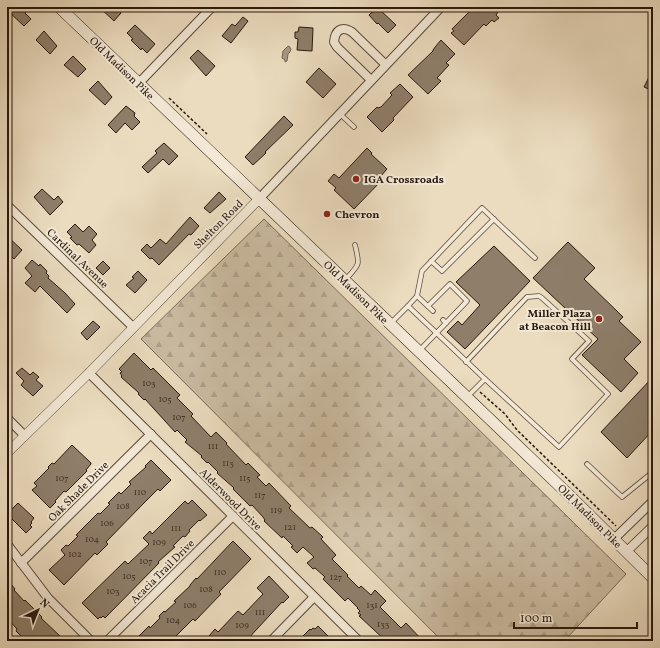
<svg xmlns="http://www.w3.org/2000/svg" width="660" height="648" font-family="Vollkorn,serif">
  <defs>
    <pattern id="forest-firs" width="22" height="20" patternUnits="userSpaceOnUse"><rect width="22" height="20" fill="#cabba1"/><path d="M5 1l3.5 6h-7zM16 11l3.5 6h-7z" fill="#aea089"/></pattern>
  </defs>
  <rect width="100%" height="100%" fill="#ebdcbf"/>
  <filter id="stains"><feTurbulence type="fractalNoise" baseFrequency=".005" numOctaves="4"/><feColorMatrix values="0 0 0 0 .2 0 0 0 0 .09 0 0 0 0 .02 0 0 0 .5 -.17"/></filter>
  <radialGradient id="worn" r=".72"><stop offset=".6" stop-color="#630" stop-opacity="0"/><stop offset="1" stop-color="#630" stop-opacity=".3"/></radialGradient>
  <polygon fill="url(#forest-firs)" stroke="#7a6a57" points="264,219 626,574 567,638 569,641 442,641 141,339"/>
  <polygon fill="#a99982" stroke="#766553" points="289,46 291,49 290,52 288,54 287,61 285,62 285,60 282,58 283,51 287,47"/>
  <g fill="#8e7e6a" stroke="#29180d">
    <polygon points="14,7 23,7 27,11 25,13 31,19 24,26 9,12"/>
    <polygon points="99,7 115,7 121,13 114,21"/>
    <polygon points="466,7 492,7 498,12 496,15 499,18 494,22 492,20 486,26 484,24 464,45 451,33 454,31 452,29 470,11"/>
    <polygon points="377,8 379,9 396,25 388,33 378,23 377,24 369,15"/>
    <polygon points="243,17 248,21 231,43 222,36 232,24 235,26"/>
    <polygon points="135,25 155,44 147,53 142,48 141,50 131,40 133,39 127,33"/>
    <polygon points="299,27 313,28 312,51 297,50 298,39 295,38 295,32 298,32"/>
    <polygon points="44,31 57,46 50,54 36,40"/>
    <polygon points="441,40 455,54 446,63 449,65 437,78 441,81 428,94 408,75 433,51 433,50 436,46"/>
    <polygon points="198,50 215,66 206,76 190,58"/>
    <polygon points="73,56 86,69 78,77 64,65"/>
    <polygon points="319,68 336,84 323,98 306,82"/>
    <polygon points="653,69 653,91 644,87"/>
    <polygon points="98,81 112,97 105,105 89,90"/>
    <polygon points="400,84 413,97 393,118 394,120 382,132 367,117 377,107 378,108 381,107 392,95 390,93"/>
    <polygon points="126,106 135,113 134,116 140,122 132,130 125,123 116,133 108,125"/>
    <polygon points="284,116 293,125 265,152 266,153 253,165 245,157"/>
    <polygon points="164,143 178,156 169,165 163,159 148,173 142,167 157,153 155,151"/>
    <polygon points="367,148 372,153 371,154 387,169 380,177 383,179 354,209 334,190 336,188 328,181 334,174 339,178"/>
    <polygon points="42,189 54,200 58,196 63,202 50,215 34,197"/>
    <polygon points="219,192 226,199 210,213 204,208"/>
    <polygon points="190,217 199,226 191,235 189,234 159,265 152,258 150,259 141,250 147,244 151,248 160,239 166,244"/>
    <polygon points="75,224 83,232 89,226 97,234 92,240 96,245 89,253 79,244 77,245 70,238 72,237 67,232"/>
    <polygon points="7,236 22,250 14,259 12,257 7,261"/>
    <polygon points="568,242 595,268 584,279 623,317 619,321 641,342 624,359 638,373 621,392 582,355 598,339 533,278"/>
    <polygon points="494,246 530,281 465,349 447,332 458,321 462,325 480,305 456,282"/>
    <polygon points="32,260 39,266 40,264 47,271 46,273 49,276 48,278 65,293 75,304 67,313 40,286 35,292 25,283 32,276 25,268"/>
    <polygon points="103,261 110,268 103,275 96,268"/>
    <polygon points="138,271 147,280 135,293 126,285 134,278 132,277"/>
    <polygon points="93,321 100,327 87,340 81,333"/>
    <polygon points="134,353 151,370 153,368 180,395 177,398 193,414 191,416 211,437 216,432 227,443 226,444 246,465 248,463 260,475 257,477 266,486 269,483 291,506 289,508 310,528 312,527 323,537 321,539 336,555 332,559 348,575 347,576 359,588 361,586 371,595 375,590 386,601 380,607 401,628 406,623 423,641 386,641 359,616 361,615 358,613 360,611 357,608 358,608 348,598 345,601 323,579 325,577 315,568 313,569 307,563 314,557 303,547 297,553 291,547 293,546 283,536 282,538 264,521 265,520 263,517 252,505 250,506 233,489 234,488 217,473 218,472 208,462 207,463 201,457 202,456 185,442 187,440 177,430 175,432 145,399 144,400 138,394 139,393 121,377 122,376 120,373 122,372 119,369"/>
    <polygon points="22,368 30,375 33,372 39,377 36,380 43,386 33,396 21,385 24,381 16,373"/>
    <polygon points="653,377 653,430 627,458 601,432"/>
    <polygon points="72,445 91,463 91,464 86,470 87,471 66,492 64,491 55,501 56,502 50,508 32,490 37,486 34,483 49,468 48,467 52,463 54,464"/>
    <polygon points="151,460 171,480 160,491 158,489 142,505 106,542 108,544 97,555 95,553 64,585 49,570 65,555 61,550 66,545 68,546 78,536 76,535 98,513 100,514 110,504 108,503 119,492 121,494 131,484 129,482 146,467 145,466"/>
    <polygon points="192,500 207,515 200,521 199,520 189,530 190,531 185,537 183,536 173,546 175,547 158,562 159,563 105,618 103,616 101,618 100,617 98,619 82,603 125,561 128,564 149,544 143,538 150,531 152,534 185,501 188,504"/>
    <polygon points="18,503 34,518 31,522 32,523 30,525 32,527 26,533 7,514"/>
    <polygon points="233,541 251,559 219,592 221,594 195,621 193,619 171,641 134,641 149,626 150,628 160,618 159,616 164,611 165,612 176,602 174,601 190,586 190,585 196,578 197,579"/>
    <polygon points="269,576 289,597 283,603 282,602 246,641 214,641 209,636 215,629 218,632 238,611 243,615 263,594 257,588"/>
    <polygon points="7,579 15,589 14,590 24,601 25,600 42,617 41,618 62,638 59,641 26,641 16,631 17,629 7,618"/>
    <polygon points="318,626 333,641 298,641 310,629 311,630 313,628 315,629"/>
  </g>
  <g fill="none" stroke-linecap="round" stroke-linejoin="round">
    <g stroke="#5a493a" stroke-width="5.5">
      <g id="service">
        <polyline points="340,114 354,127"/>
        <polyline points="431,261 442,271 494,219"/>
        <path d="M346 279C360 264 360 265 355 245"/>
        <polyline points="417,296 422,271 482,208 535,258"/>
        <polyline points="408,306 417,296 433,311"/>
        <polyline points="428,306 450,284 467,301 446,323"/>
        <polyline points="391,323 408,306 485,379 468,396"/>
        <polyline points="420,350 446,323 443,320"/>
        <polyline points="466,362 527,297 539,296 542,298 589,341 572,359 608,394 559,447 485,379"/>
        <polyline points="587,464 622,497 653,472"/>
      </g>
    </g>
    <g stroke="#5a493a" stroke-width="10">
      <g id="minor">
        <path d="M371 80 337 47 334 42C335 31 341 25 352 32L385 64"/>
        <polyline points="138,84 212,7"/>
        <polyline points="259,199 441,7"/>
        <polyline points="7,205 133,327"/>
        <polyline points="89,373 359,641"/>
        <polyline points="7,418 24,435"/>
        <polyline points="613,540 653,501"/>
        <polyline points="7,544 48,598 91,641"/>
        <polyline points="626,552 653,526"/>
        <polyline points="21,563 151,434"/>
        <polyline points="107,641 233,516"/>
        <polyline points="271,641 314,597"/>
      </g>
    </g>
    <g stroke="#5a493a" stroke-width="10">
      <polyline id="tertiary" points="7,453 89,373 259,199"/>
    </g>
    <g stroke="#29180d" stroke-width="12">
      <polyline id="secondary" points="59,7 568,494 653,578"/>
    </g>
    <g stroke="#29180d" stroke-width="1.5" stroke-dasharray="3 2" stroke-linecap="butt">
      <polyline points="169,98 207,134"/>
      <polyline points="480,392 505,414 517,430 616,526"/>
    </g>
    <use href="#service" stroke="#f2e8d5" stroke-width="4"/>
    <use href="#minor" stroke="#f2e8d5" stroke-width="8"/>
    <use href="#tertiary" stroke="#f2e8d5" stroke-width="9"/>
    <use href="#secondary" stroke="#f2e8d5" stroke-width="11"/>
  </g>
  <g fill="#8f2418" stroke="#f2e8d5" stroke-width="1.5">
    <circle cx="356" cy="179" r="4"/>
    <circle cx="327" cy="214" r="4"/>
    <circle cx="599" cy="319" r="4"/>
  </g>
  <g text-anchor="middle" stroke-width="4" stroke-linejoin="round" paint-order="stroke">
    <g font-size="9" fill="#423224">
      <text x="149" y="386">103</text>
      <text x="165" y="402">105</text>
      <text x="179" y="420">107</text>
      <text x="213" y="449">111</text>
      <text x="228" y="466">113</text>
      <text x="62" y="481">107</text>
      <text x="245" y="481">115</text>
      <text x="140" y="495">110</text>
      <text x="260" y="498">117</text>
      <text x="123" y="509">108</text>
      <text x="276" y="513">119</text>
      <text x="107" y="526">106</text>
      <text x="290" y="530">121</text>
      <text x="176" y="531">111</text>
      <text x="92" y="542">104</text>
      <text x="159" y="545">109</text>
      <text x="75" y="557">102</text>
      <text x="146" y="564">107</text>
      <text x="220" y="575">110</text>
      <text x="129" y="579">105</text>
      <text x="336" y="580">127</text>
      <text x="206" y="592">108</text>
      <text x="113" y="594">103</text>
      <text x="190" y="608">106</text>
      <text x="372" y="608">131</text>
      <text x="260" y="615">111</text>
      <text x="173" y="623">104</text>
      <text x="383" y="627">133</text>
      <text x="242" y="628">109</text>
    </g>
    <g font-size="11" fill="#29180d" stroke="#f2e8d5">
      <text transform="translate(122 68) rotate(44)" y="4">Old Madison Pike</text>
      <text transform="translate(218 224) rotate(-45)" y="4">Shelton Road</text>
      <text transform="translate(78 258) rotate(44)" y="4">Cardinal Avenue</text>
      <text transform="translate(356 292) rotate(44)" y="4">Old Madison Pike</text>
      <text transform="translate(78 491) rotate(-45)" y="4">Oak Shade Drive</text>
      <text transform="translate(231 499) rotate(45)" y="4">Alderwood Drive</text>
      <text transform="translate(590 516) rotate(45)" y="4">Old Madison Pike</text>
      <text transform="translate(162 571) rotate(-45)" y="4">Acacia Trail Drive</text>
    </g>
    <g font-size="11" font-weight="bold" fill="#29180d" stroke="#f2e8d5" text-anchor="start">
      <text x="364" y="183">IGA Crossroads</text>
      <text x="335" y="218">Chevron</text>
      <text x="591" y="317" text-anchor="end">Miller Plaza<tspan x="591" dy="13">at Beacon Hill</tspan></text>
    </g>
  </g>
  <rect width="660" height="648" fill="none" stroke="#ebdcbf" stroke-width="24"/>
  <rect x="8" y="8" width="644" height="632" fill="none" stroke="#29180d" stroke-width="2"/>
  <rect x="12" y="12" width="636" height="624" fill="none" stroke="#29180d"/>
  <g transform="translate(38 610) rotate(43)" stroke="#f2e8d5" stroke-width="3" paint-order="stroke">
  <path d="M0-3L7 15L0 10L-7 15Z" fill="#29180d"/>
  <text y="-6" font-size="11" font-weight="bold" text-anchor="middle" fill="#29180d">N</text>
  </g>
  <path d="M514 622v6h123v-6" fill="none" stroke="#29180d" stroke-width="2"/>
  <text x="520" y="622" font-size="12" fill="#29180d" stroke="#f2e8d5" stroke-width="3" paint-order="stroke">100 m</text>
  <rect width="100%" height="100%" filter="url(#stains)"/>
  <rect width="100%" height="100%" fill="url(#worn)"/>
</svg>
